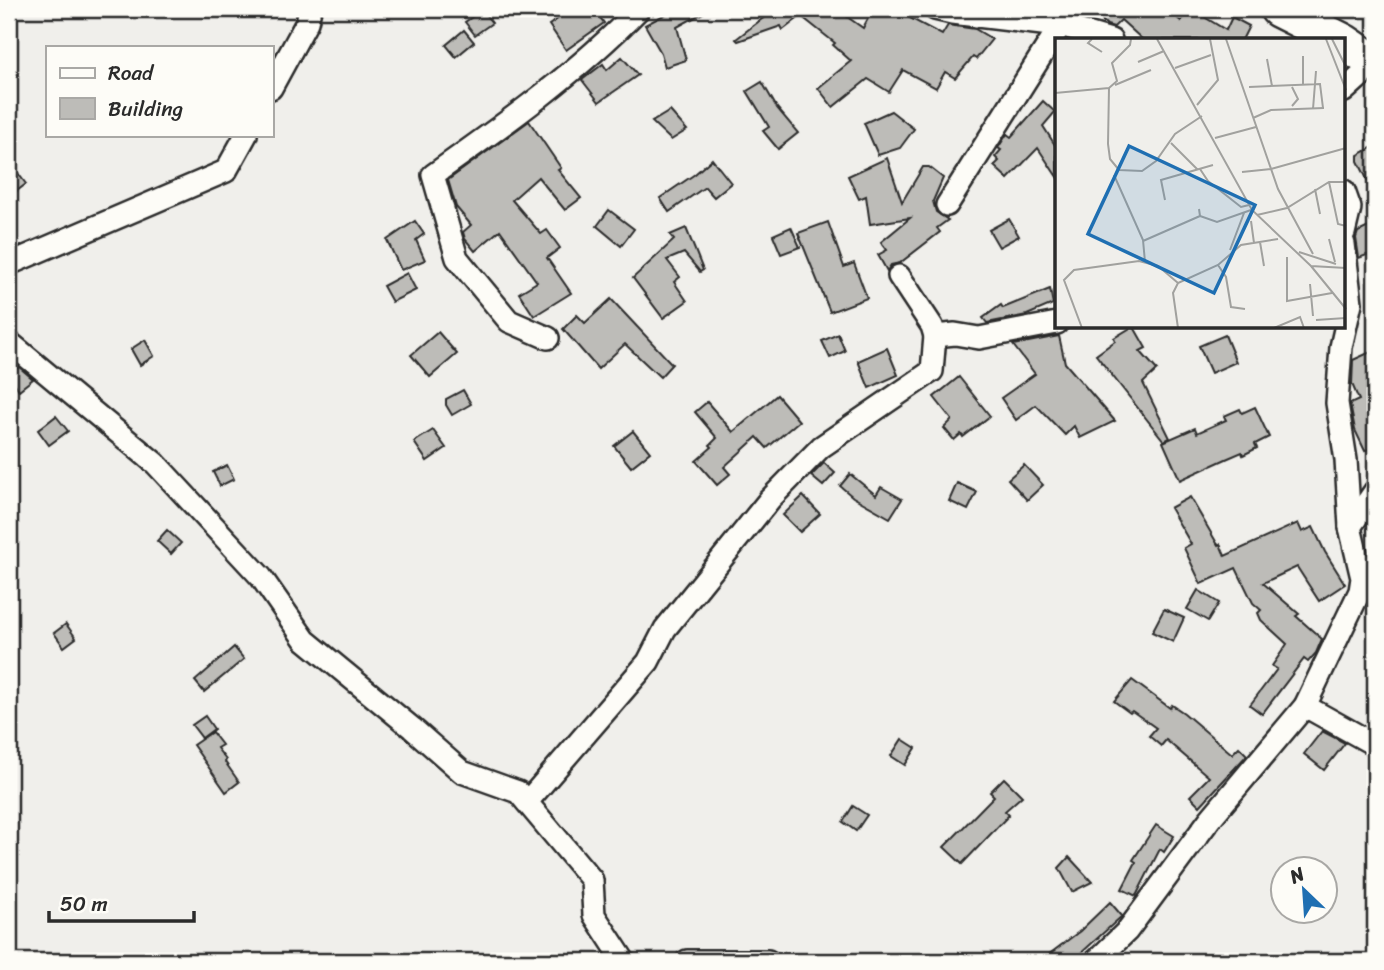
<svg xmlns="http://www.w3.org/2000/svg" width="1384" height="970" font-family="Sriracha,sans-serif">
  <rect width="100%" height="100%" fill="#f0efeb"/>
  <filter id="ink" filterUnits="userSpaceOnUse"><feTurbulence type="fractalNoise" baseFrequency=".0143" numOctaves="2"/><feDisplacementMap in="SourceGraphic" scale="14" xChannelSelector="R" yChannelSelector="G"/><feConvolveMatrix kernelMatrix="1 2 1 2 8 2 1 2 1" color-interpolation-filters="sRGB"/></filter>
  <g filter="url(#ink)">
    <g fill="#bdbcb8" stroke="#2b2b2b" stroke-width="2">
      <polygon points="572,9 594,9 604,23 566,50 549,25"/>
      <polygon points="663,9 710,9 677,27 686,60 665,67 661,53 645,25 666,14"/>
      <polygon points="775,9 836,9 863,28 873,9 893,9 942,35 948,25 975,29 992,39 976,59 973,57 955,78 945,72 936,88 903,70 889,92 868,79 833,107 818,88 851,61 833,45 835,43 801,16 783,30 781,26 738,41 736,39"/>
      <polygon points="1090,9 1166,9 1181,21 1191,9 1226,30 1232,17 1249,26 1242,40 1143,40 1121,20 1114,27 1107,25"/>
      <polygon points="482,10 492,23 475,35 465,22"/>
      <polygon points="464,30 474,42 456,57 446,45"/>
      <polygon points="622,57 638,75 599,102 582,80 603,64 607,70"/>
      <polygon points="762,82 777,108 798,133 778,149 763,131 769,127 747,91"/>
      <polygon points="1043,101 1055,112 1043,126 1057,148 1057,177 1038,148 1008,179 994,166 999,161 995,157 1001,150 998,148 1007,134 1011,137"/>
      <polygon points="670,111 687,130 671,140 652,122"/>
      <polygon points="891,111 914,129 900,148 878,155 864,123"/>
      <polygon points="529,121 561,168 558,170 581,198 565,210 538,177 512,200 541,234 547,230 560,248 547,258 571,293 534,316 519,293 537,282 500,230 475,251 465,239 463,232 471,225 456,207 448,180"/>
      <polygon points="1375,146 1375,195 1358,161 1358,155"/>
      <polygon points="887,158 902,202 923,167 929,167 943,178 933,201 936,212 948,220 937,228 940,232 900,263 891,265 887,271 878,255 887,250 881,242 910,218 870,224 866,196 859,199 848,176"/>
      <polygon points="712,159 731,183 714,197 705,187 669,212 660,198 695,174"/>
      <polygon points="9,161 26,184 9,197"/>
      <polygon points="609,210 634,229 621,246 597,226"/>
      <polygon points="1009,219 1019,236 999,247 989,230"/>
      <polygon points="415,221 424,234 416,240 425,260 401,270 387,240"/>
      <polygon points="828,222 844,267 854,263 867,298 830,312 798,233"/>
      <polygon points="1375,224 1375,252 1359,258 1356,238 1358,232"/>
      <polygon points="791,227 800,247 781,254 773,235"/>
      <polygon points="686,228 703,270 700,272 684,253 667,260 680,277 674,282 687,301 663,318 633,278 674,240 670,235"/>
      <polygon points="407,273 416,290 392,302 383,286"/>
      <polygon points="1050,289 1053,304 1027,315 987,323 983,318 1001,305 1003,308"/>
      <polygon points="611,299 672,364 660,377 625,344 598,369 563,329 577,315 585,323"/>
      <polygon points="1132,327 1134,327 1146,348 1140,351 1157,370 1143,383 1170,438 1164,441 1096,355 1115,341 1114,338"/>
      <polygon points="438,332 457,354 430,377 411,355"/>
      <polygon points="838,334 845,351 830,358 822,341"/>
      <polygon points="1225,335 1236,362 1211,373 1199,346"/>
      <polygon points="1059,336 1065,363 1115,421 1080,438 1074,426 1065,435 1036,405 1016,420 1001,398 1035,374 1013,345"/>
      <polygon points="145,340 154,356 140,365 131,349"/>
      <polygon points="887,348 898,375 869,388 858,361"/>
      <polygon points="1375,350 1375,445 1365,451 1355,430 1350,404 1359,400 1352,384 1353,360"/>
      <polygon points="19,367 33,379 19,390 9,375"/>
      <polygon points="959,377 990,416 963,437 961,434 954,440 944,428 952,420 934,397"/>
      <polygon points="463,390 471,404 452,415 446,405 446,399"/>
      <polygon points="777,395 799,421 767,448 757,437 724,467 730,474 717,485 696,461 712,447 710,445 717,438 695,412 707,402 733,432"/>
      <polygon points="1255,407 1269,437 1255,444 1257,448 1243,455 1242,452 1226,459 1180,480 1163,442 1195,428 1197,433 1226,420 1224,416 1240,409 1242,413"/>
      <polygon points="56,416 68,431 49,445 38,430"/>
      <polygon points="433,430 446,448 427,461 414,442"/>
      <polygon points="633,431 650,452 631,467 614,446"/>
      <polygon points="824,463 835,473 823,486 811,476"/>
      <polygon points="227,465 234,479 220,486 213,472"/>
      <polygon points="1024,465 1043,485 1027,500 1008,479"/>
      <polygon points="850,474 876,495 881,487 902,499 890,518 853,497 840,486"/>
      <polygon points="957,483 977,492 968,510 949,501"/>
      <polygon points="803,496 820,514 800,532 783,515"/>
      <polygon points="1190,497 1218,545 1220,544 1225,556 1298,523 1302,532 1313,527 1325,552 1345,584 1319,601 1297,567 1263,583 1299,614 1296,616 1322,639 1316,653 1308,662 1304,659 1262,714 1250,705 1277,669 1272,666 1287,644 1261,620 1258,613 1261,610 1253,603 1236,568 1201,584 1184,548 1191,544 1170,508"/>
      <polygon points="167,530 181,543 171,554 157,541"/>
      <polygon points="1198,590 1219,603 1208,621 1187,609"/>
      <polygon points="1164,609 1184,618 1173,642 1152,632"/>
      <polygon points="66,624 76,638 64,647 54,633"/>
      <polygon points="234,647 244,659 204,692 195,681"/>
      <polygon points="1132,680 1170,708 1172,705 1184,713 1232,754 1239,747 1247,755 1200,806 1190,796 1209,777 1166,740 1161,746 1149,736 1156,728 1132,711 1130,713 1114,701"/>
      <polygon points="205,716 214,729 202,738 192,725"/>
      <polygon points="1322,731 1345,743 1324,770 1304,754"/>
      <polygon points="212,732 222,745 217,748 226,760 225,762 239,782 226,792 193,745"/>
      <polygon points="902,739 916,748 905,765 891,756"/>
      <polygon points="1004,778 1022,796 1005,811 1009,815 962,864 944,847 994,796 990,792"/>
      <polygon points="853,806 867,815 856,831 843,822"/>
      <polygon points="1156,825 1174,836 1164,852 1160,849 1136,896 1122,889 1136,862 1133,860"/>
      <polygon points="1069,857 1092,882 1072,892 1059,868"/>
      <polygon points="1110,902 1122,916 1079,955 1070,961 1040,961 1080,931"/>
    </g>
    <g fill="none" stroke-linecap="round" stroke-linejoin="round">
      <g stroke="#2b2b2b" stroke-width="26">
        <g id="minor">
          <polyline points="935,9 952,13 1067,27 1111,40"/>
          <polyline points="271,88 307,22 310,9"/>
          <polyline points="1344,91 1375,63"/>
          <polyline points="1344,191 1350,208 1344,233"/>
          <polyline points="947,205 1060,26"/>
          <polyline points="1344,244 1351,303 1341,347 1337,403 1346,460 1350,527"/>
          <polyline points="9,264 226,171 246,135"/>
          <polyline points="899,276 932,326 935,336 955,334 979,338 1057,323"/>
          <path d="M548 338 509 321 457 258 433 175C505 124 577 73 639 9"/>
          <polyline points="9,342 156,464 261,577 305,640 412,728 462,772 518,792 592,880 594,915 624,961"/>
          <polyline points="1305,706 1375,745"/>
          <polyline points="527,802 648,662 665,629 770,499 821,447 932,371 935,336"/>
          <polyline points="687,961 768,961"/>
          <polyline points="1096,961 1127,931 1210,819 1305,706 1360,591 1362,578 1350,527 1375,491"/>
        </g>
      </g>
      <g stroke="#2b2b2b" stroke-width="40">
        <g id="trunk">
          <polyline points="1278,9 1340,40"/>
          <polyline points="1344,42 1375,63"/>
        </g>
      </g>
      <use href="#minor" stroke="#fdfcf7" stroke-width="21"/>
      <use href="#trunk" stroke="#fdfcf7" stroke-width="35"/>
    </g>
  </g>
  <g transform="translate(1055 38)">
    <rect width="290" height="290" fill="#f0efeb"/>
    <path fill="none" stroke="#a1a19e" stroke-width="2" d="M37 1 33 5 47 14M76 1 75 7 57 25 62 43 54 50 53 106 55 121 64 132 87 133 101 123 120 96 147 78M102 1 197 172 256 228 291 230M171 1 223 151 258 216M271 1 291 52M277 1 291 29M212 21 217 48M83 24 109 13M120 30 156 17M60 47 96 32M248 47V18M194 49 265 46 268 70M237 49 243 61 237 68M0 55 54 50M142 67 163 42 155 1M258 71 261 33M198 80 216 72 269 70M160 100 201 89M116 105 143 132M145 131 153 143 186 169 194 167M187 134 216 131 291 110M59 137 88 202 90 224M274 144 283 186 291 188M260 151 265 176M110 162 106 142 158 127M144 171 145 178 162 184 196 172M202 177 232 170 274 144H291M196 183 199 205M274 201 280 224M88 203 145 178M205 204 209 228M175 212 189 175M244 214 281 226M232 219V263L277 255M163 227 171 239 176 269 190 271M256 228 291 271M255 246 258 278M261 282 291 280M27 290 9 242 19 232 84 223 103 228 123 245M123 290 118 255 123 245 163 227 186 207 223 201M219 290 245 279 249 290"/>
    <path fill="#1f6fb2" fill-opacity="0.15" stroke="#1f6fb2" stroke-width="3.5" d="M74 108 200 167 159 255 33 196Z"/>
    <rect width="290" height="290" fill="none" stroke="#2b2b2b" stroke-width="3.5"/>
  </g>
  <rect width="1384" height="970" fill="none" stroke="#fdfcf7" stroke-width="35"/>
  <rect x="18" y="18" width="1349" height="935" fill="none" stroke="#2b2b2b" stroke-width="2.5" filter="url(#ink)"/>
  <rect x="46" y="46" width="228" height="91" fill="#fdfcf7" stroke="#a9a8a5" stroke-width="2"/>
  <rect x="60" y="68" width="35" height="10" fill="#fdfcf7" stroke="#a9a8a5" stroke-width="2"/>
  <text x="108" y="80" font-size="21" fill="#2b2b2b">Road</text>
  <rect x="60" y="98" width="35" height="21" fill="#bdbcb8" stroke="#a9a8a5" stroke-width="2"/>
  <text x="108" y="116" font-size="21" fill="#2b2b2b">Building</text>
  <g transform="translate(1304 890) rotate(335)"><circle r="33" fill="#fdfcf7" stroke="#a9a8a5" stroke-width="2"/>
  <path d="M0-5L12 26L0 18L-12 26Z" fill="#1f6fb2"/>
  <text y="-10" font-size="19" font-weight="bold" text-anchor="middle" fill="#2b2b2b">N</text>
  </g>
  <path d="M49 911v10h145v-10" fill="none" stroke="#2b2b2b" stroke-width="3.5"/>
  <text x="60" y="911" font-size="21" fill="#2b2b2b" stroke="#fdfcf7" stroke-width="5" paint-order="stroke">50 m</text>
</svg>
